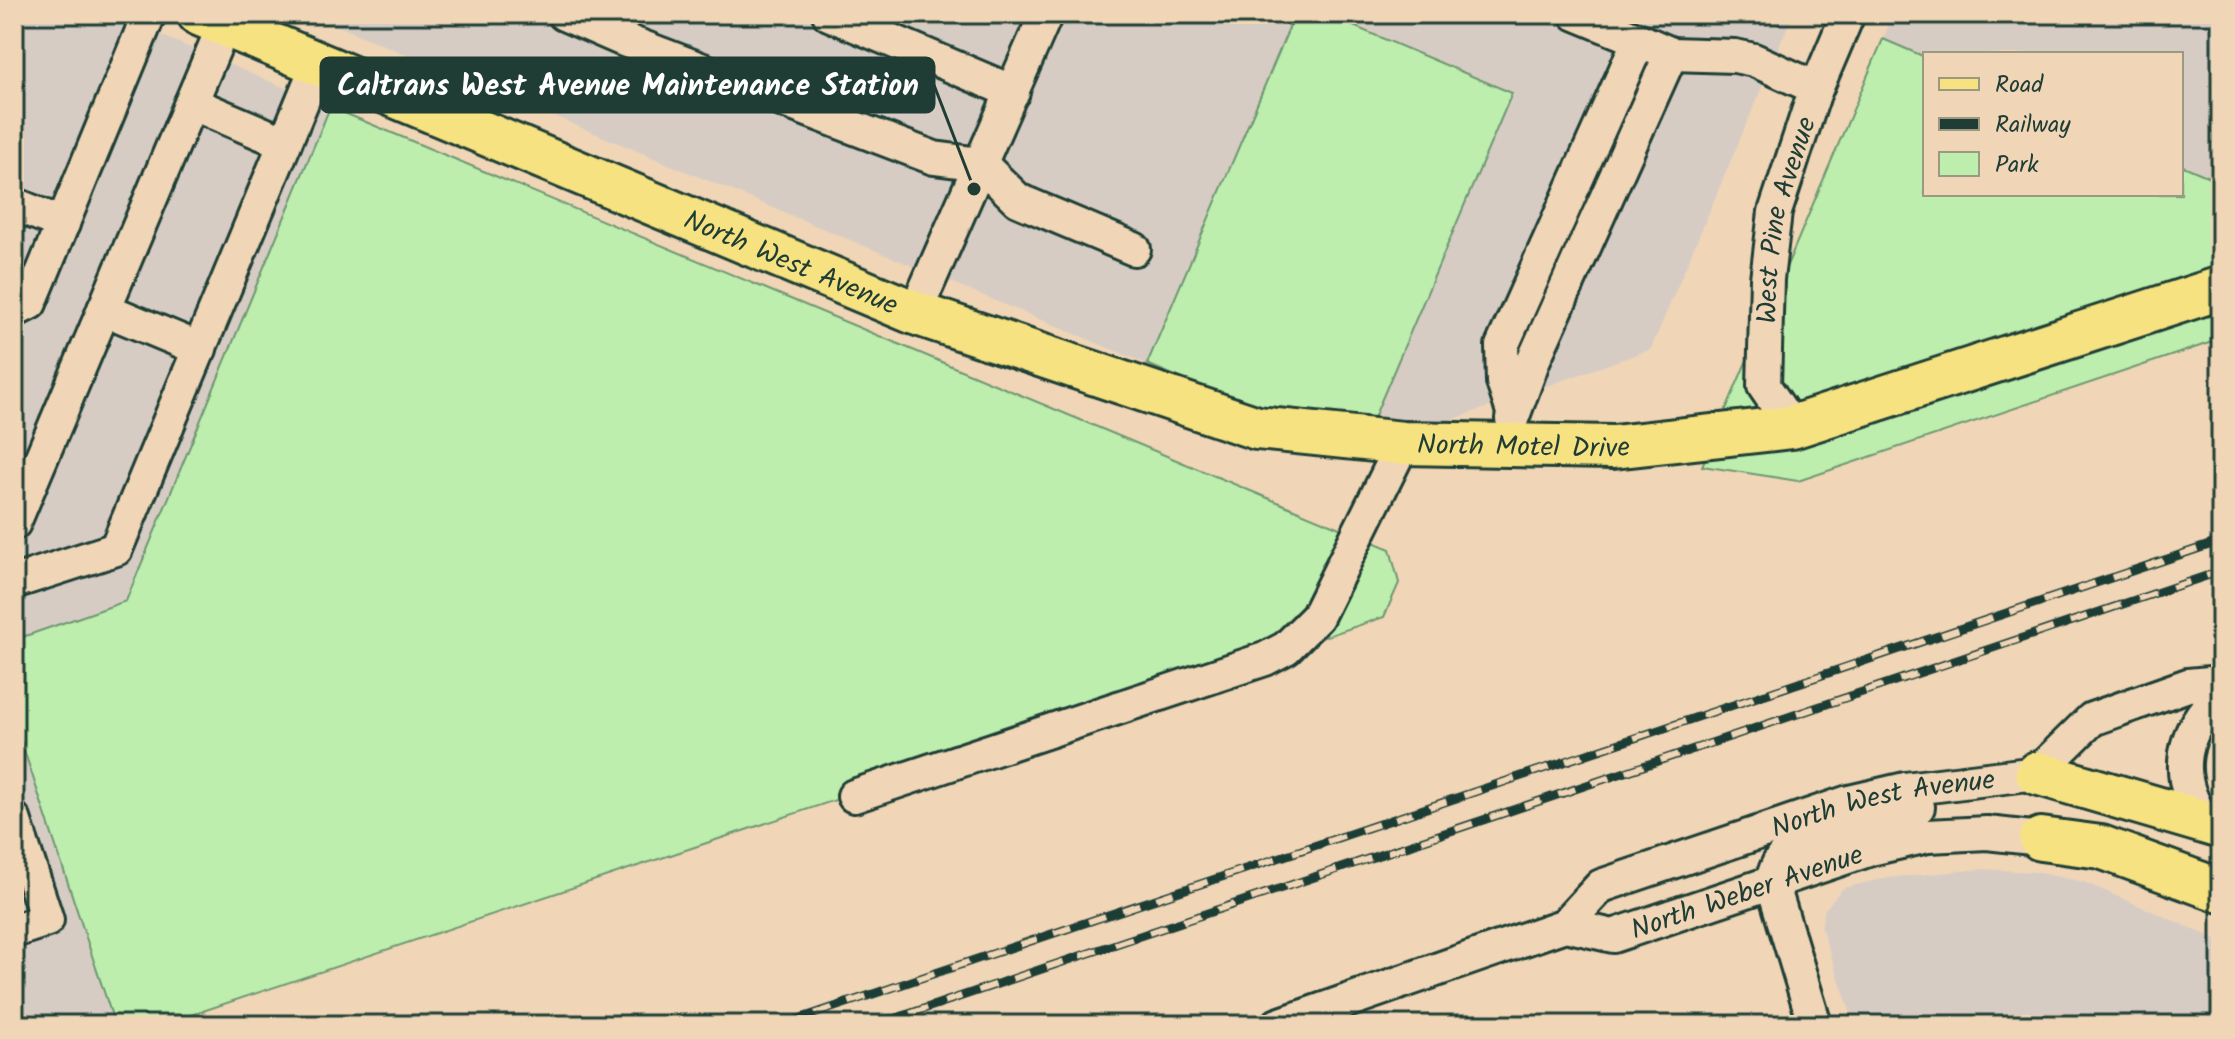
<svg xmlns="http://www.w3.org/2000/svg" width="2235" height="1039" font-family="Kalam,sans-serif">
  <rect width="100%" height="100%" fill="#f0d6b7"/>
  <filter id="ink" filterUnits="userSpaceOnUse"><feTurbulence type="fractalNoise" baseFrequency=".0125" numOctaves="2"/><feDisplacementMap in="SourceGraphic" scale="16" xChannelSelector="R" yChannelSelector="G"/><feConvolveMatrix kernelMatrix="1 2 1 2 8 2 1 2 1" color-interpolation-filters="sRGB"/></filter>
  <g filter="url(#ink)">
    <g fill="#d6ccc4">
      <polygon points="14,14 111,14 330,107 126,601 14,640"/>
      <polygon points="309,14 1295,14 1147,364"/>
      <polygon points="1325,14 1793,14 1651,349 1359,453 1511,93"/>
      <polygon points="1893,14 2221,14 2221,182 2181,165 2181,54 1925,54 1925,57 1883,39"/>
      <polygon points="14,720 115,1025 14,1025"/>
      <polygon points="2221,747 2221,794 2211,779 2210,768 2212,758"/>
      <polygon points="1981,869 2034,872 2084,882 2221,941 2221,1025 1855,1025 1821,927 1825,909 1843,888 1886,878"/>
    </g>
    <g fill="#bdeeae" stroke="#6e9671" stroke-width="2">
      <polygon points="1295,14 1325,14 1512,93 1359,453 1147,364"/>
      <polygon points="1883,39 1925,57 1925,194 2181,194 2181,165 2221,182 2221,339 1798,481 1702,466"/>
      <polygon points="330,107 1390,549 1399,583 1384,617 161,1025 115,1025 14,720 14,640 126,601"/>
    </g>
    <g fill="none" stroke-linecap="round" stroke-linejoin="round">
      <g stroke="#1f3d34" stroke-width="38">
        <g id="minor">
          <polyline points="564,14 624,40 934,158 981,164 1018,200 1134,249"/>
          <polyline points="829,14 1013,92"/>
          <polyline points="1671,54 1735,56 1754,60 1816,88"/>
          <polyline points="191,103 224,25"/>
          <polyline points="285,143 318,63"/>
          <polyline points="14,204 63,224"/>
          <polyline points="104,309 200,349"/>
          <polyline points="14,311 30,303 149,14"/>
          <polyline points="915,313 1046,14"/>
          <polyline points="1513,412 1503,382 1502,346 1639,40 1576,14"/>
          <polyline points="1512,419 1534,359 1671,54 1639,40"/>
          <path id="s1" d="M1792 427 1764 386 1767 279 1775 212 1814 94 1848 14"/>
          <polyline points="14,523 191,103 285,143 116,549 14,582"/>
          <polyline points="854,796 1265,659 1286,648 1317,617 1403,443"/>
          <polyline points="14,819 47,920 14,931"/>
          <path d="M2204 820C2172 777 2182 729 2221 694"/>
          <path id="s2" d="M1565 925 1601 886 1849 802 1905 789 2037 773 2092 719 2188 685 2221 682"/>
          <path id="s3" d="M1278 1025 1565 925 1613 936 1871 849 1928 836 1987 833 2041 839"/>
          <path d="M1815 1025 1772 882C1776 863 1784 853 1799 840L1918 807"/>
        </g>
      </g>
      <g stroke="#1f3d34" stroke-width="48">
        <g id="major">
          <path id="s4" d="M199 14 915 313 1257 428 1403 443 1613 447 1792 427 2221 288"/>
          <polyline points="2037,773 2221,827"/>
          <polyline points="2041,839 2101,847 2221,891"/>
        </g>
      </g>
      <use href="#minor" stroke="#f0d6b7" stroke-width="32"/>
      <use href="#major" stroke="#f7e281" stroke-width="42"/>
      <g stroke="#1f3d34" stroke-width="9">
        <g id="rail">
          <polyline points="781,1025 2221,541"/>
          <polyline points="876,1025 2221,571"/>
        </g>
      </g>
      <use href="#rail" stroke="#f0d6b7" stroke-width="6" stroke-dasharray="18" stroke-linecap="butt"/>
    </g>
  </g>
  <g text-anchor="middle" stroke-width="6" stroke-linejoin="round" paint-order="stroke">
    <g font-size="28" fill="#1f3d34" stroke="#f0d6b7">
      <text dy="10" stroke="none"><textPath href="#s1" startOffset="218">West Pine Avenue</textPath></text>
      <text dy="10" stroke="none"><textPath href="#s4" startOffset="642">North West Avenue</textPath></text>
      <text dy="10" stroke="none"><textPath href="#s4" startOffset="1404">North Motel Drive</textPath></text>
      <text dy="10" stroke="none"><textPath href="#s2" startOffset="348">North West Avenue</textPath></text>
      <text dy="10" stroke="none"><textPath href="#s3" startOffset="494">North Weber Avenue</textPath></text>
    </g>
  </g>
  <path fill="none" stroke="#1f3d34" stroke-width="3" d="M974 189L934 85"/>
  <circle fill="#1f3d34" stroke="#f0d6b7" stroke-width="3" cx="974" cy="189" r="8"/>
  <rect fill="#1f3d34" stroke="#1f3d34" stroke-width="3" x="321" y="58" width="613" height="54" rx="8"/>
  <g font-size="30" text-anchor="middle" font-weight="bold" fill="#fff">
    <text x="628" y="95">Caltrans West Avenue Maintenance Station</text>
  </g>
  <rect width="2235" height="1039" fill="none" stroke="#f0d6b7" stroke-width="48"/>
  <rect x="24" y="24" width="2187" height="991" fill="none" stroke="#1f3d34" stroke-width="3" filter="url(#ink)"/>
  <rect x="1923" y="52" width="260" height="144" fill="#f0d6b7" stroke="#9c9983" stroke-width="2"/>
  <rect x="1939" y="78" width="40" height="12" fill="#f7e281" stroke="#9c9983" stroke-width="2"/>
  <text x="1995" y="92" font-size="24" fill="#1f3d34">Road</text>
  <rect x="1939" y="118" width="40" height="12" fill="#1f3d34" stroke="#9c9983" stroke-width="2"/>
  <text x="1995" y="132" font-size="24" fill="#1f3d34">Railway</text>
  <rect x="1939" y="152" width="40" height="24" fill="#bdeeae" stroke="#9c9983" stroke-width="2"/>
  <text x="1995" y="172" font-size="24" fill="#1f3d34">Park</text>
</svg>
